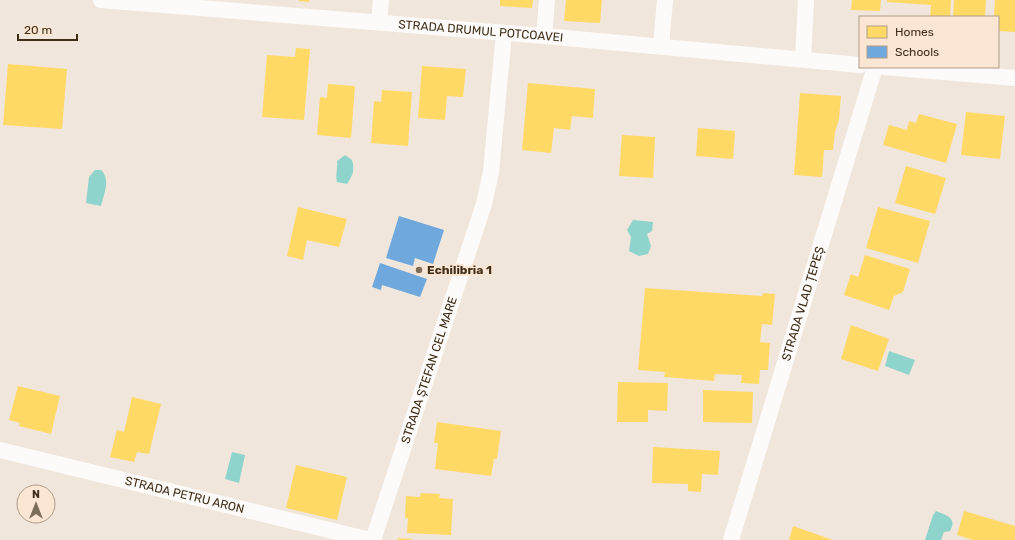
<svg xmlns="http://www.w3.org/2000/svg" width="1015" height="540" font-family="Rubik,sans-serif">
  <rect width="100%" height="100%" fill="#f1e6db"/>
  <g fill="#8fd4cc">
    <path d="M345 155 352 160C355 170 353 175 347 184L337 182C335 174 338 169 337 161Z"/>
    <path d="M95 170H101C111 179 104 194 101 206L86 203 89 177Z"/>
    <polygon points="633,220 653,222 652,231 647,234 651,246 648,254 639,256 629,251 631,237 627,230"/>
    <polygon points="889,351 915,360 909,375 885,366"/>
    <polygon points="232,452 245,455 239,483 225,479"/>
    <path d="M936 511C946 515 958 518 950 531L944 532 941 540H925L933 515Z"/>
  </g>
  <g fill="#ffd966">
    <polygon points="299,0 309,0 309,2 299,1"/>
    <polygon points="500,0 533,0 532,8 500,6"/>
    <polygon points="566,0 602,0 600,23 564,21"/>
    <polygon points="852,0 881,0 880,11 851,10"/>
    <polygon points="887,0 951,0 950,17 930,17 931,5 887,2"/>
    <polygon points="954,0 986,0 985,17 953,17"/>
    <polygon points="995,0 1015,0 1015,32 998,31 998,17 994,17"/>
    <polygon points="296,48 310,49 304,120 262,117 267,55 295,57"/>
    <polygon points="8,64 67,69 62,129 3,125"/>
    <polygon points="422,66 466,69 463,97 447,96 445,120 418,118"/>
    <polygon points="528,83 595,89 593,118 572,116 570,130 554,128 551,153 522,150"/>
    <polygon points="328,84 355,86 351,138 317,135 320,97 327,98"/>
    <polygon points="382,90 412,92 408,146 371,143 374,101 381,102"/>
    <polygon points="800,93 841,96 839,119 835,132 833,150 824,150 822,177 794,175"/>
    <polygon points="966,112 1005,116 1000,159 961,155"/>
    <polygon points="919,114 957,124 946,163 883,145 889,125 907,130 909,121 916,123"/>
    <polygon points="698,128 735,131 733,159 696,156"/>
    <polygon points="622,135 655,137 653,178 619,176"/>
    <polygon points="906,166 946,178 935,214 895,203"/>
    <polygon points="298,207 347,219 339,247 307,240 303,260 287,256"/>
    <polygon points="878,207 930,221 918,263 866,248"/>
    <polygon points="865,255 910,269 903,292 894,296 889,310 844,295 851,274 858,277"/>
    <polygon points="645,288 762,296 763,293 775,294 772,325 762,324 760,342 770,343 768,370 760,370 759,384 741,383 742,375 715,374 714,381 664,377 665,372 638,370"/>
    <polygon points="851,325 889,339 878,371 841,359"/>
    <polygon points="618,382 668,383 667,411 648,410 648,422 617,422"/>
    <polygon points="18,386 60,396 51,434 19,426 20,423 9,420"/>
    <polygon points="703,390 753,392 752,423 703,422"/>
    <polygon points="132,397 161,404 149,454 137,452 134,462 110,457 117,430 124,432"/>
    <polygon points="437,422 501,431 497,459 494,459 491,476 435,469 438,443 434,443"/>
    <polygon points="653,447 720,451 718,475 702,474 701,492 688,491 688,484 652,483"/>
    <polygon points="296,465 347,477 337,520 286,508"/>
    <polygon points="421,493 440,494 439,498 453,499 451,535 407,533 408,518 405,518 406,496 420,497"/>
    <polygon points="964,511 1015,526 1015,540 973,540 957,535"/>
    <polygon points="793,526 833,540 789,540"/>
    <polygon points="398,538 412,539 412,540 398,540"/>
  </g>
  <g fill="#6fa8dc">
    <polygon points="399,216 444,230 433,264 415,258 413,266 386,258"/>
    <polygon points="380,263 427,279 420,297 382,285 381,290 372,287"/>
  </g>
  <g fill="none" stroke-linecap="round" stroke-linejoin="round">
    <g stroke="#fdfbfa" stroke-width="16">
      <path id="s1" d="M101 0 544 36 860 65"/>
      <polyline points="379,22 381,0"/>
      <polyline points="544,36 547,0"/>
      <polyline points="661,46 665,0"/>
      <polyline points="803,59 806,0"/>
      <polyline points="884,67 1015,78"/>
      <path id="s2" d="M0 450 370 540"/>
      <path id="s3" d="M373 540 484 204 491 172 504 33"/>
      <path id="s4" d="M731 540 875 67"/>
    </g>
  </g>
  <circle fill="#7d6e5c" stroke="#fae6d2" stroke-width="1.5" cx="419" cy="270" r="4"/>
  <g text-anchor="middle" stroke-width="4" stroke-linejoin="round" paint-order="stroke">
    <g font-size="12" fill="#3f2d18" stroke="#fae6d2">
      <text dy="4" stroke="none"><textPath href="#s1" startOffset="381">STRADA DRUMUL POTCOAVEI</textPath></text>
      <text dy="4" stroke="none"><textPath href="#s4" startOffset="247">STRADA VLAD ȚEPEȘ</textPath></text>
      <text dy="4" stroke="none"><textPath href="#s3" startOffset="179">STRADA ȘTEFAN CEL MARE</textPath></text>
      <text dy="4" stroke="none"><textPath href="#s2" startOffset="190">STRADA PETRU ARON</textPath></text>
    </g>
    <g font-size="12" font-weight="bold" fill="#3f2d18" stroke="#fae6d2" text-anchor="start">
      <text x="427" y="274">Echilibria 1</text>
    </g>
  </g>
  <rect x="859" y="16" width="140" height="52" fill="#fae6d2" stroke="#af9c88"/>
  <rect x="867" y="26" width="20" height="12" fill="#ffd966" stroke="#af9c88"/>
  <text x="895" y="36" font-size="12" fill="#3f2d18">Homes</text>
  <rect x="867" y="46" width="20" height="12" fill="#6fa8dc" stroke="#af9c88"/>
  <text x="895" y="56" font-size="12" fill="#3f2d18">Schools</text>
  <g transform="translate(36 504)"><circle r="19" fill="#fae6d2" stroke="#af9c88"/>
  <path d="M0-3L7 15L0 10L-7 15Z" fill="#7d6e5c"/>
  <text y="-6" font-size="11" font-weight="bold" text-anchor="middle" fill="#3f2d18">N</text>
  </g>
  <path d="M18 34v6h59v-6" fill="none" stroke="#3f2d18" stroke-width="2"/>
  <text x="24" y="34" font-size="12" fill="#3f2d18" stroke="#fae6d2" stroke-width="3" paint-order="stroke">20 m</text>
</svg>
